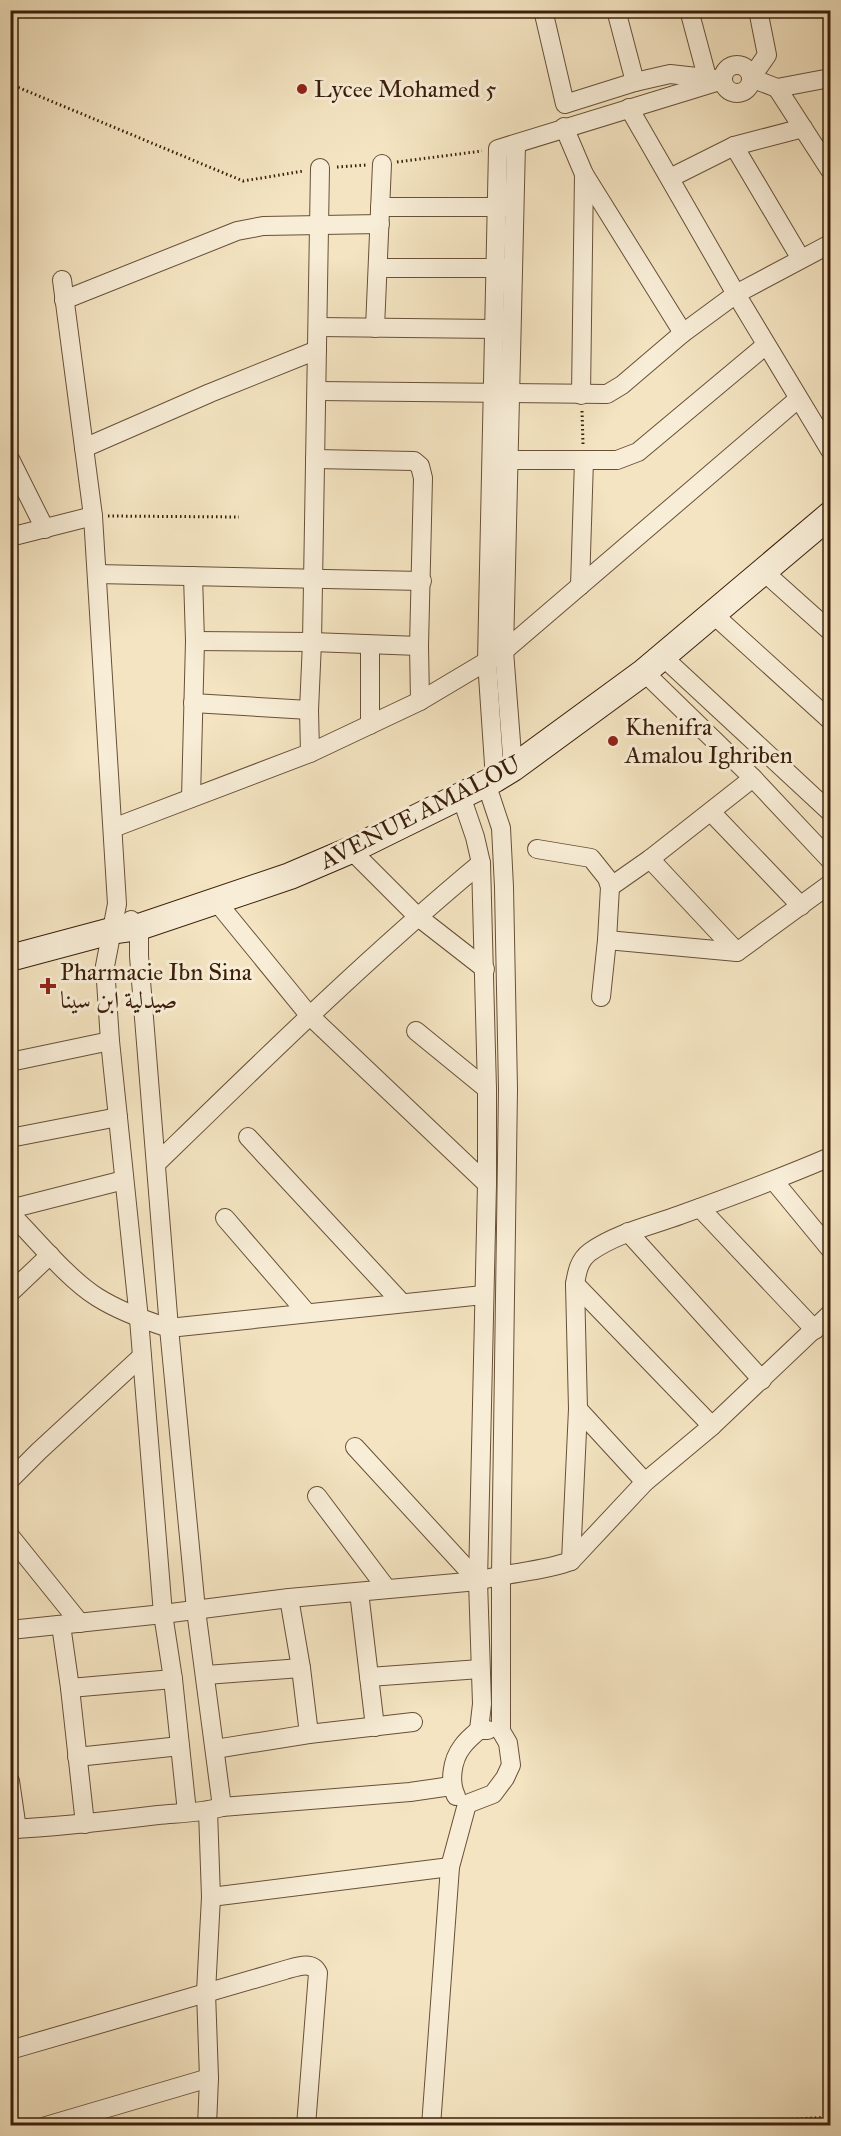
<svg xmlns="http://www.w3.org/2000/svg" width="841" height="2136" font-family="'IM FELL Great Primer',Amiri,serif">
  <rect width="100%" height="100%" fill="#f4e4c1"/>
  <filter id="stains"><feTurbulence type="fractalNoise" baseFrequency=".00333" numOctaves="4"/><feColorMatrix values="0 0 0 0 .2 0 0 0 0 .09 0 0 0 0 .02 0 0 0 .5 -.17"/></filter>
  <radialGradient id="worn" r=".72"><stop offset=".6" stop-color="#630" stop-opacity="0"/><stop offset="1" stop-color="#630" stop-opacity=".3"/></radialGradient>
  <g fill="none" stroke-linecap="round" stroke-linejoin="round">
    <g stroke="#685038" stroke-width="20">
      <g id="street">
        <polyline points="543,10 565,104 635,82 670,74 715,79"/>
        <polyline points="616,10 635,82"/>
        <polyline points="689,10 707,77"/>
        <polyline points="758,10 767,55 751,78 777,88 830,78"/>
        <circle cx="737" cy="79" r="14"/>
        <polyline points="777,88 830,170"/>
        <polyline points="629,108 736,294 830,450"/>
        <polyline points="564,127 584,174 683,333"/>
        <polyline points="734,146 801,259"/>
        <polyline points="670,178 734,146 803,128"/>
        <polyline points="380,207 508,207"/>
        <polyline points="378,268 508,268"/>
        <polyline points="62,280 93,516 117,904 105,966 110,1041 139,1319 163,1614 173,1679 187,1812"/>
        <polyline points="64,300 237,231 263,226 380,224"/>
        <polyline points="318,327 494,329"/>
        <polyline points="375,328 382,164"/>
        <polyline points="317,391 607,394 622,385 683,333 736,294 830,244"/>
        <polyline points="581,395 584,174"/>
        <polyline points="84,448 210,393 317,350"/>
        <polyline points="10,459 45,529"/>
        <polyline points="315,459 414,461 420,466 423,478 419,646 420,701"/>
        <polyline points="509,460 617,460 638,452 766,345"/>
        <polyline points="10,537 93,516"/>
        <polyline points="763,571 830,631"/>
        <polyline points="97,574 422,581"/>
        <polyline points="580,586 584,460"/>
        <polyline points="714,615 830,720"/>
        <polyline points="195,641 312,642 419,646"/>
        <polyline points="370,645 370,725"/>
        <polyline points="663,657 830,812"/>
        <polyline points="644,672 753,778 830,860"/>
        <polyline points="193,703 309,710"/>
        <polyline points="310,753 309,710 312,642 320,168"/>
        <polyline points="513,768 504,651 516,144"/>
        <polyline points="495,779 487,661 498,149 723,80"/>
        <polyline points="461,796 475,837 481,863 487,1089 487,1184 478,1581 482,1704 479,1730"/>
        <polyline points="191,798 195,641 193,576"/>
        <polyline points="711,812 801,906"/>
        <polyline points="113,828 310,753 420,701 504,651 798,399"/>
        <polyline points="537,849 591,858 607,878 610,887 607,940 601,997"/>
        <polyline points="351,850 417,916 485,969"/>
        <polyline points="650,859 737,952"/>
        <polyline points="610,887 650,859 753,778"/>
        <polyline points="216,901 309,1015 487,1184"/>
        <polyline points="131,920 139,927 139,956 169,1328 196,1610 222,1807"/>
        <polyline points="607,940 737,952 830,884"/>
        <polyline points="416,1031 487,1089"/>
        <polyline points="10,1062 110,1041"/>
        <polyline points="248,1137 402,1303"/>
        <polyline points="10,1138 118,1117"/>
        <path d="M157 1163C263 1060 368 957 481 863"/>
        <polyline points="774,1181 830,1249"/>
        <polyline points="700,1208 815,1330"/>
        <polyline points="10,1209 124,1180"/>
        <path d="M10 1213C36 1239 67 1278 97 1297 119 1311 144 1320 169 1328L483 1295"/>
        <polyline points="225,1218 307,1313"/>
        <polyline points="628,1232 762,1380"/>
        <polyline points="575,1284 712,1426"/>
        <polyline points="10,1293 50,1255"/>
        <polyline points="578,1409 645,1482"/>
        <polyline points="355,1447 478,1581"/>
        <polyline points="10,1480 39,1451 142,1356"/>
        <polyline points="317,1496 387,1589"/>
        <polyline points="10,1536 80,1623"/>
        <path d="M571 1561 578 1409 575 1284C577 1272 579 1260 590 1252 617 1233 650 1226 680 1215 730 1197 781 1178 830 1157"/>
        <polyline points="359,1592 375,1727"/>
        <polyline points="289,1598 301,1668 309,1734"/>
        <polyline points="61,1625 70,1688 85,1824"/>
        <path d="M10 1630 163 1614 289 1598 478 1581C509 1572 541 1572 571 1561L645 1482 712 1426 830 1314"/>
        <polyline points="206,1675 301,1668"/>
        <polyline points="369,1677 480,1669"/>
        <polyline points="70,1688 173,1679"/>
        <polyline points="215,1749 309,1734 413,1722"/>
        <polyline points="77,1757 180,1746"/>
        <polyline points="10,1781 17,1829"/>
        <path d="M456 1796C449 1782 452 1760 462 1747 466 1741 473 1735 479 1730H488"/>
        <polyline points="467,1804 493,1794 505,1778 511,1765 508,1743 501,1731 501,1574 508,1089 504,887 501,828 486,783"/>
        <path d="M10 1829C60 1827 109 1821 158 1815 179 1813 201 1813 222 1807L410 1792 451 1786"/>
        <polyline points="211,1897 450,1867"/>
        <path d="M10 2050 285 1970C296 1967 312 1960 318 1973L306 2126"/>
        <polyline points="46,2126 209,2078"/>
        <polyline points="207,2126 209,2078 206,1992 211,1897 208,1811"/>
        <polyline points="431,2126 450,1867 467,1804"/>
      </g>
    </g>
    <g stroke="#3a1e0a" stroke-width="28">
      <polyline id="secondary" points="10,958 111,931 139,927 290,876 351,850 495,779 513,768 644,672 830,515"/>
    </g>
    <g stroke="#3a1e0a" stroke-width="3" stroke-dasharray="1.5 3" stroke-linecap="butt">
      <polyline points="10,84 243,181 304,171"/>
      <polyline points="397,162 482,151"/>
      <polyline points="337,167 366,165"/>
      <polyline points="582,411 583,444"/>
      <polyline points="108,516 239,517"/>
      <polyline points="680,2126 830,2117"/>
    </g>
    <use href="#street" stroke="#f8edd7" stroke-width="18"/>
    <use href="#secondary" stroke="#f8edd7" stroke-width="26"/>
  </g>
  <g fill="#8f2418" stroke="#f8edd7" stroke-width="2">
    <circle cx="302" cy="89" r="6"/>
    <circle cx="613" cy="741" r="6"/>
    <path d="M45 977h6v6h6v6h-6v6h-6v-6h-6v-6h6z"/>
  </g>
  <g text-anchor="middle" stroke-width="6" stroke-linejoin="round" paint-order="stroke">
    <g font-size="24" fill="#3a1e0a" stroke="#f8edd7" text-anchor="start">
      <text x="314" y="97">Lycee Mohamed 5</text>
      <text x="625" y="735">Khenifra<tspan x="625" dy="28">Amalou Ighriben</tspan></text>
      <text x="60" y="980">Pharmacie Ibn Sina<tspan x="60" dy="28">صيدلية ابن سينا</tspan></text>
    </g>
    <g font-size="24" fill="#3a1e0a" stroke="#f8edd7">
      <text transform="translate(420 812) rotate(-27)" y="8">AVENUE AMALOU</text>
    </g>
  </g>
  <rect width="841" height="2136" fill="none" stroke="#f4e4c1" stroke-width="36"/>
  <rect x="12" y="12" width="817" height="2112" fill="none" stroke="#3a1e0a" stroke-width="3"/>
  <rect x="18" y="18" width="805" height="2100" fill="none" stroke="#3a1e0a" stroke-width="1.5"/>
  <rect width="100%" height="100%" filter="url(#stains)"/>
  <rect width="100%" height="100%" fill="url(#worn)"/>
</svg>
